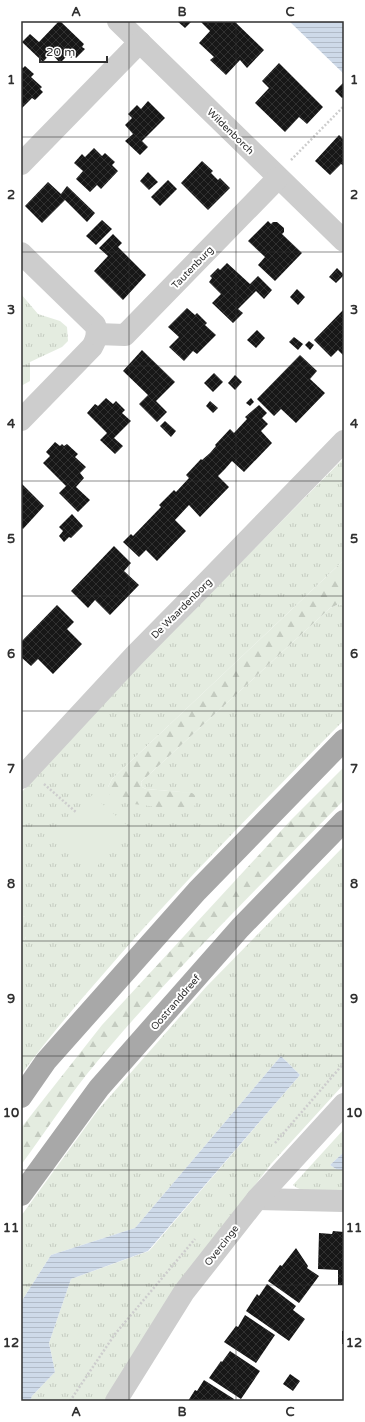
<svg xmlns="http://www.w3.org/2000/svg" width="365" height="1422" font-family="'Varela Round',sans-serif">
  <defs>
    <pattern id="grass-tufts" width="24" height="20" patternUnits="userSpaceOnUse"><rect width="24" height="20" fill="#e4ece0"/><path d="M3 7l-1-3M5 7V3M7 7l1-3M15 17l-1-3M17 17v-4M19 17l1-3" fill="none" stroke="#c4cbc0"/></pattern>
    <pattern id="forest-firs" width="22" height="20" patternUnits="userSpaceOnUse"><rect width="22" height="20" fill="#e4ece0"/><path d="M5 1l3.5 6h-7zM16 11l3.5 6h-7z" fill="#c4cbc0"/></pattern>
    <pattern id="water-rules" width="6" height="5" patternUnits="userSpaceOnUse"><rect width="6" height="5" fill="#cedae9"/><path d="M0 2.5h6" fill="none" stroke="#b1bbc8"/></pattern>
    <pattern id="building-cross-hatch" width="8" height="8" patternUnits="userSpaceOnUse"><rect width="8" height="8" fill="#171717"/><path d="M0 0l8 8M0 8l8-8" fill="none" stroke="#303030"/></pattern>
  </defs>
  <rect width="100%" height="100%" fill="#fff"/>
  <g fill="url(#grass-tufts)">
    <polygon points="21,294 38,314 60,321 67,327 68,341 62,347 30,362 30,381 21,386"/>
    <path d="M344 458V560L112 779 108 787 192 793 146 789 142 787 141 782 330 608 339 604 344 606V720C260 805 176 889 99 979 72 1010 45 1042 21 1075V947L26 937 25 917 21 915V793L101 704Z"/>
    <polygon points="344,846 344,1084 271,1164 186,1276 106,1401 30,1401 32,1396 55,1372 49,1343 71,1279 149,1251 300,1075 281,1056 135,1228 51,1255 21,1302 21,1216 98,1110 206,987"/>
    <path d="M344 1129V1152L330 1165 336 1169 344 1170V1193C330 1192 302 1194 293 1185Z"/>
  </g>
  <g fill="url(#forest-firs)">
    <polygon points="344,560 344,606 339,604 330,608 141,782 142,787 146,789 192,793 195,795 196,802 193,810 189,811 118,802 110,797 108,787 112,779"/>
    <path d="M344 767V800C257 889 166 977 87 1074 64 1103 43 1135 21 1165V1128L102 1025 291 820Z"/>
    <path d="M21 915 25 917C29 930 28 935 21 946Z"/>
  </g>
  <polygon fill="#e4ece0" points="92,795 130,828 91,873 53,840"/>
  <g fill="url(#water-rules)">
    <polygon points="289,21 344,21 344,74"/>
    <polygon points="281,1056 300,1075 148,1251 71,1279 49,1343 55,1372 32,1396 30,1401 21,1401 21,1302 51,1255 135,1228"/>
    <polygon points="344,1152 344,1170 336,1169 330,1165"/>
  </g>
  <g fill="url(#building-cross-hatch)">
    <polygon points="59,21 60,21 84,44 82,47 85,49 76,58 74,55 71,58 68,55 60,63 51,53 43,62 22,42 30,34 39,42"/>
    <polygon points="177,21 192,21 185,28"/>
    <polygon points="200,21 234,21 264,50 247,68 240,60 226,75 210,60 214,57 199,43 210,31"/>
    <polygon points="279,63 323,107 307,124 299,117 285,132 255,103 269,88 262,81"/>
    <polygon points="25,66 34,74 31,77 42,87 40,89 43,92 35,100 32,98 21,109 21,67 23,68"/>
    <polygon points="343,83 344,84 344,97 342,98 335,91"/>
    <polygon points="148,101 165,118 142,141 148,147 140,155 125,141 133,134 125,125 132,118 128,114 137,105 141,109"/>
    <polygon points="339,135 344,140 344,166 341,164 330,175 315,161"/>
    <polygon points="94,148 102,156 105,153 115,162 112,165 118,171 101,189 97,185 90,192 76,179 83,171 74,163 82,154 85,157"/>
    <polygon points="202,161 213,171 211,173 218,180 220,178 230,188 208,210 181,183"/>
    <polygon points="148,172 158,182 149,190 140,181"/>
    <polygon points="168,180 177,189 160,206 151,197"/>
    <polygon points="48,182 61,194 67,186 95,213 87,222 65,200 42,223 25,206"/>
    <polygon points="102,220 112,229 96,245 86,236"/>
    <polygon points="268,221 271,224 273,222 277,222 284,228 284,232 282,234 302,253 275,281 258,265 265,257 248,241"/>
    <polygon points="113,234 122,243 118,247 146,275 123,300 94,271 108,256 99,248"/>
    <polygon points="227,263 250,284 258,276 272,290 264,299 256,291 238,309 243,313 233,323 212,303 221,294 209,282 212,278 210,276 218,268 220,270"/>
    <polygon points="337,268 344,275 336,283 329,277"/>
    <polygon points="297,289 305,297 298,305 290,297"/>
    <polygon points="187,308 195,315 197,313 207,323 205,325 216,335 197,354 193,351 184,361 169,347 179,337 168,327"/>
    <polygon points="344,309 344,356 338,350 331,357 314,340"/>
    <polygon points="257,330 265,338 256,348 247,340"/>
    <polygon points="294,337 303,344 298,350 289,342"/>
    <polygon points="309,341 314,345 310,350 305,345"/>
    <polygon points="142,350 175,382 156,401 167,412 157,422 139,404 148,395 123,371"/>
    <polygon points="300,355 317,371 310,379 325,393 296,423 281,409 274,416 257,399"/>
    <polygon points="214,373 223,382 213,392 204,383"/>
    <polygon points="235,375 242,382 235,390 228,383"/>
    <polygon points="106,398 113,404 116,401 125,410 122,413 131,421 114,438 123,446 115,454 100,440 107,433 87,413 95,404 98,406"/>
    <polygon points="251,398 254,402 250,406 246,403"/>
    <polygon points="210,401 218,408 213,413 206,406"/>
    <polygon points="259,405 267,413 262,418 268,424 261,431 272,443 244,472 232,461 225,469 218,476 229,487 200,517 189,505 175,520 186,531 157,561 146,550 139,557 123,542 131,534 133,536 161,507 159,505 174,490 176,492 189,478 186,475 201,459 202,460 210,453 216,446 215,445 230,429 234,433 247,419 245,417"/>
    <polygon points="165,421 176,431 171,437 160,426"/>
    <polygon points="55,442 60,446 62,444 64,446 67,444 78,454 75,457 86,467 80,473 84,478 76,487 90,500 78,512 59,493 66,486 43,463 50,456 46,452"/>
    <polygon points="21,483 44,506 23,529 21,527"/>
    <polygon points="72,514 83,526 71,538 69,537 64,542 59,536 63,531 59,527"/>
    <polygon points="114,546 131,563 124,571 139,585 110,615 95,600 88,608 71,591"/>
    <polygon points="57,605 74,622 67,629 82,644 53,674 38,659 31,666 21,657 21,642"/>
    <polygon points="333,1231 344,1232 344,1285 338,1285 338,1270 318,1269 319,1233 332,1234"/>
    <polygon points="296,1248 308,1266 307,1268 319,1276 299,1303 268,1281 280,1265 282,1266"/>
    <polygon points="267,1284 296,1306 293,1310 305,1319 289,1341 246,1311 257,1294 259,1296"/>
    <polygon points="245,1315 275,1335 256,1363 224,1342 236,1326 238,1327"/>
    <rect x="342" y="1331" width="2" height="13"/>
    <polygon points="230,1351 260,1371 241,1399 209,1378 221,1361 222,1362"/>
    <polygon points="290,1374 300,1381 293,1391 283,1384"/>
    <polygon points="204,1380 234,1399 233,1401 188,1401 195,1390 197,1391"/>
  </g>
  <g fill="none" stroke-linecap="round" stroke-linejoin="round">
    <g stroke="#cdcdcd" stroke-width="2.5" stroke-dasharray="2 2" stroke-linecap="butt">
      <polyline points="291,160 344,106"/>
      <polyline points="44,784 77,813"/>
      <polyline points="275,1143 344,1063"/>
      <polyline points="70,1401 115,1334 195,1239"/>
    </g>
    <g stroke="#cdcdcd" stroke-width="22">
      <polyline points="118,21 344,241"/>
      <polyline points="21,164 140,42"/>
      <path d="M21 253 95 325C99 333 96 340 92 347L21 420"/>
      <polyline points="97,334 125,335 278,178"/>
      <polyline points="21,778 135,655 204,585 344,441"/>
      <polyline points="257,1199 344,1201"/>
      <polyline points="116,1401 184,1292 257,1199 344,1104"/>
    </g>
    <g stroke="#a8a8a8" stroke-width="22">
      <polyline points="21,1097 46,1061 197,891 344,740"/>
      <polyline points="21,1195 99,1088 240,928 344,821"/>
    </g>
  </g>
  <path fill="none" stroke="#303030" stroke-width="1" stroke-opacity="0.55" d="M129 21V1401M236 21V1401M21 137H344M21 252H344M21 366H344M21 481H344M21 596H344M21 711H344M21 826H344M21 941H344M21 1056H344M21 1170H344M21 1285H344"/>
  <g text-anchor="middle" stroke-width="4" stroke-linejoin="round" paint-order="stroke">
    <g font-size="10" fill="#303030" stroke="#fff">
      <text transform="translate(231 131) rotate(44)" y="4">Wildenborch</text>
      <text transform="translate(192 267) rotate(-46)" y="4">Tautenburg</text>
      <text transform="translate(181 608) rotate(-45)" y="4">De Waardenborg</text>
      <text transform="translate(175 1002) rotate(-49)" y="4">Oostranddreef</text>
      <text transform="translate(221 1245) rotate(-52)" y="4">Overcinge</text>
    </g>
  </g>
  <rect width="365" height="1422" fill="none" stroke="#ffffff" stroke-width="44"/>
  <path d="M40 56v6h67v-6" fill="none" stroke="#303030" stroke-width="2"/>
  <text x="46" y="56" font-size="12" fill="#303030" stroke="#ffffff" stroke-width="3" paint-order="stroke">20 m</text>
  <rect x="22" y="22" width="321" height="1378" fill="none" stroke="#303030" stroke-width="1.5"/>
  <g font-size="13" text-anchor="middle" font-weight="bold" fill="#303030">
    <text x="76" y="16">A</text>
    <text x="182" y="16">B</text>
    <text x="290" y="16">C</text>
    <text x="11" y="84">1</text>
    <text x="354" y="84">1</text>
    <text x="11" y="199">2</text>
    <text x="354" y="199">2</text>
    <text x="11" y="314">3</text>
    <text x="354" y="314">3</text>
    <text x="11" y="428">4</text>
    <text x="354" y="428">4</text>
    <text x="11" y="543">5</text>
    <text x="354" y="543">5</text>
    <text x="11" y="658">6</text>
    <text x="354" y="658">6</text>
    <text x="11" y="773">7</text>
    <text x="354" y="773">7</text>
    <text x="11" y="888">8</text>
    <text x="354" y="888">8</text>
    <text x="11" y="1003">9</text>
    <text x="354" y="1003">9</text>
    <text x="11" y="1117">10</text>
    <text x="354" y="1117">10</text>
    <text x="11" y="1232">11</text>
    <text x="354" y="1232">11</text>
    <text x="11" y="1347">12</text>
    <text x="354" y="1347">12</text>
    <text x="76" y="1416">A</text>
    <text x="182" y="1416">B</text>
    <text x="290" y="1416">C</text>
  </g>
</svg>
